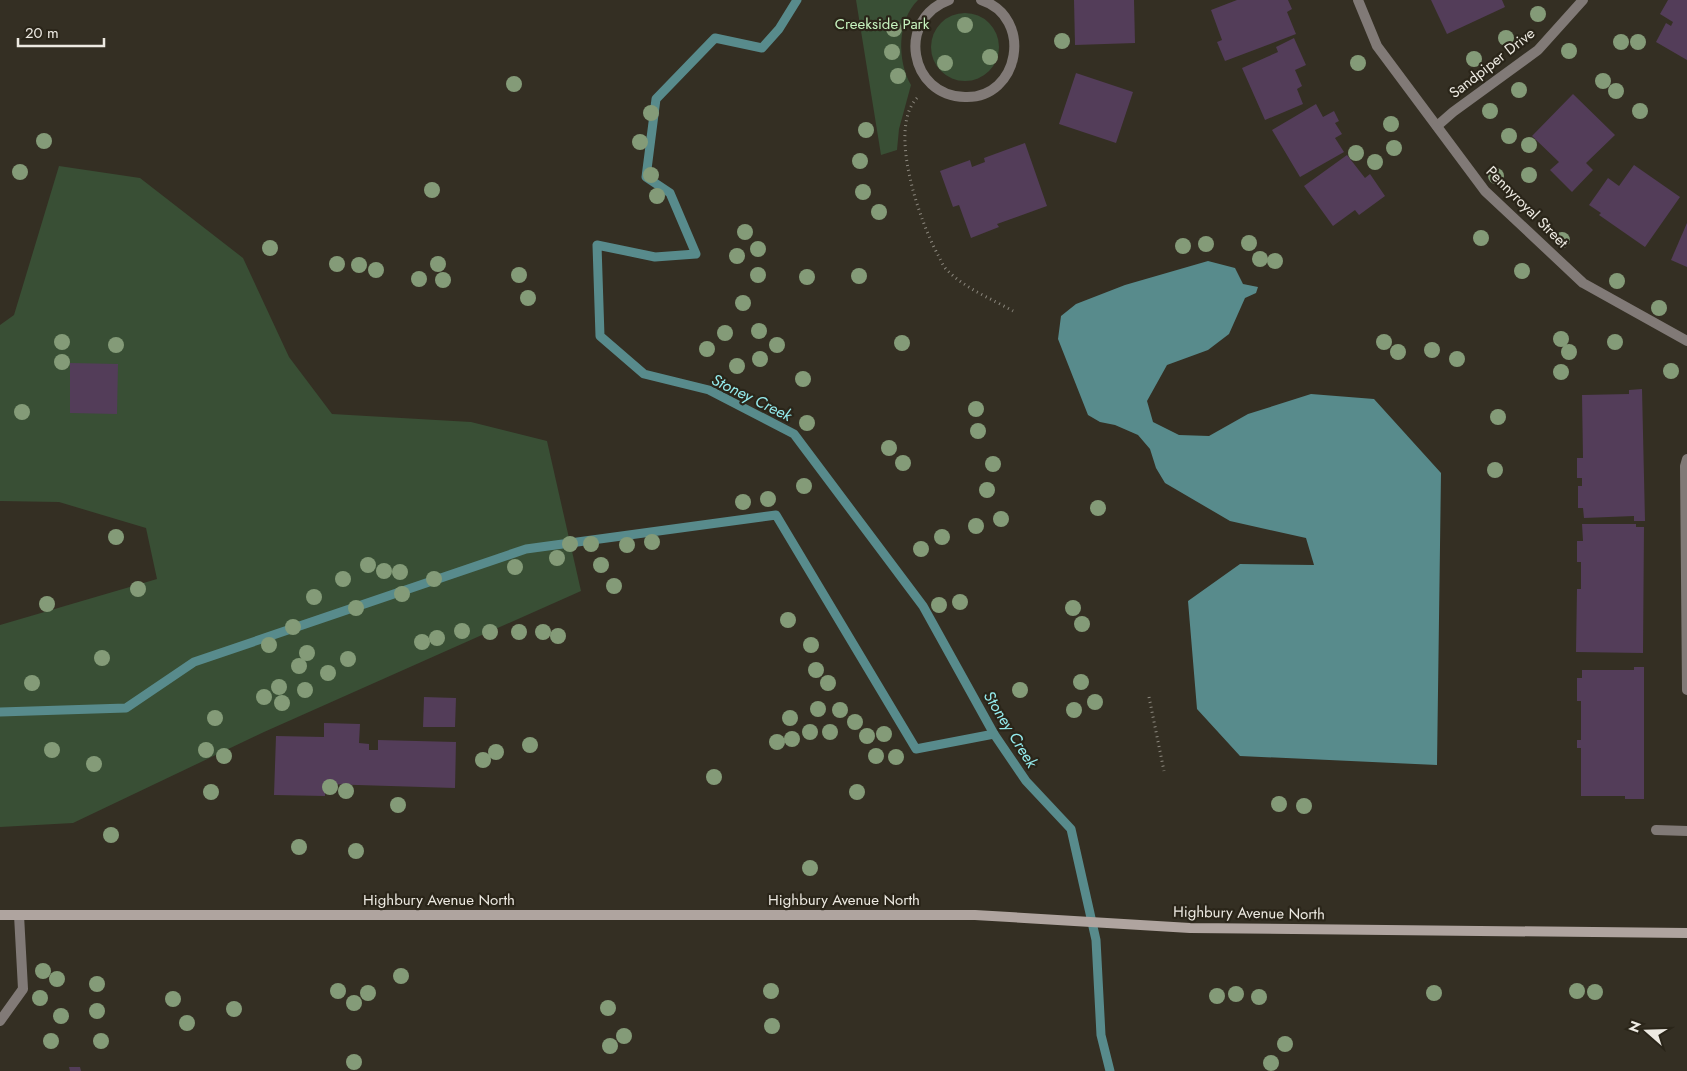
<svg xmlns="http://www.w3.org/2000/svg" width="1687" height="1071" font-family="Jost,sans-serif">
  <rect width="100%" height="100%" fill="#342f23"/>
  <g fill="#394f35">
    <path d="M856 0H918C897 20 897 61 911 85L899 129 897 150 881 155Z"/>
    <circle cx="965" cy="47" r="34"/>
    <polygon points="59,166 140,178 243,258 289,357 332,414 471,422 547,441 581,591 264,732 73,823 0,827 0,625 157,579 146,528 59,502 0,501 0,325 14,315"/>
  </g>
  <polygon fill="#588b8c" points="1208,261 1235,268 1243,284 1258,287 1256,293 1245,298 1229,334 1208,350 1167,365 1147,401 1153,422 1179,435 1209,436 1248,414 1311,394 1374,399 1441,473 1437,765 1240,756 1197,709 1188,601 1240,564 1314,565 1306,538 1230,521 1165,483 1156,468 1150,449 1138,435 1115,425 1100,422 1088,415 1058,339 1061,316 1076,304 1125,285"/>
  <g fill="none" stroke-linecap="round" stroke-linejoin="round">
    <g stroke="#588b8c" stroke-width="9">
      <polyline points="797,0 779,29 762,48 715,38 656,99 646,177 670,193 696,254 655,257 597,245 600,336 644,374 709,390 794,434 923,606 994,734 1026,781 1071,829 1096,940 1101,1035 1110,1071"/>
      <polyline points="0,712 126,708 194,662 526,549 776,515 916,749 994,734"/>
    </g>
  </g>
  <g fill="#533d59">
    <polygon points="1074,0 1134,0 1135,43 1075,45"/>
    <polygon points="1237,0 1288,0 1292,9 1287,12 1296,34 1225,61 1217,42 1222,40 1211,10"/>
    <polygon points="1431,0 1502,0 1505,7 1447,34"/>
    <polygon points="1668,0 1687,0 1687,60 1656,42 1666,23 1671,26 1673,22 1660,14"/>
    <polygon points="1294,38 1306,65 1295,70 1302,86 1297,89 1303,104 1265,120 1242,68 1278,52 1276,47"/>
    <polygon points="1076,73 1133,92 1116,143 1059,124"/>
    <polygon points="1573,94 1615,135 1586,163 1593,170 1572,192 1550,170 1559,162 1532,136"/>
    <polygon points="1316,104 1323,117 1334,111 1339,121 1335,123 1342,134 1335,138 1344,152 1300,177 1272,130"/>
    <polygon points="1025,143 1047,206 997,224 999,227 971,238 959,205 953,207 940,171 970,160 972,167 985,162 984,158"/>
    <polygon points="1347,155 1365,178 1370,174 1385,196 1359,215 1355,210 1333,226 1304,186"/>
    <polygon points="1634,165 1680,197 1645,247 1599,215 1601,213 1589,205 1608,178 1619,186"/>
    <polygon points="1687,223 1687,267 1671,260"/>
    <polygon points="70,363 118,364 117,414 70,413"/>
    <polygon points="1642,389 1645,521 1634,521 1634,516 1584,518 1583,508 1578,508 1578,486 1582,486 1582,478 1577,478 1577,458 1583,458 1582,395 1629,394 1629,390"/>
    <polygon points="1582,524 1636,524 1636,527 1644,527 1643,653 1576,652 1577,589 1581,589 1581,562 1577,562 1577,541 1583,541"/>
    <polygon points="1634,667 1644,667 1644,799 1625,799 1625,796 1581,796 1581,748 1577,748 1577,740 1581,740 1581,701 1577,701 1577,678 1582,678 1582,670 1634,670"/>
    <polygon points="424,697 456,698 455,727 423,727"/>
    <polygon points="324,723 360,724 359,743 369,744 369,750 378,750 378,740 456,742 455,788 325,784 325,796 274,795 276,736 324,737"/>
    <polygon points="69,1067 80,1067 81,1071 70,1071"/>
  </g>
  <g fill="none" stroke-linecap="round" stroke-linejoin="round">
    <g stroke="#8c887e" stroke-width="3" stroke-dasharray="1 4" stroke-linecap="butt">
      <path d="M917 98C887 129 920 222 938 255 941 260 943 267 948 271 966 289 992 299 1013 311"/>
      <polyline points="1149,697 1164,771"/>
    </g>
    <g stroke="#817a77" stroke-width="10">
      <polyline points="1687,459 1685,466 1687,690"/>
      <polyline points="1656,830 1687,831"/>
      <polyline points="0,1021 23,989 19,915"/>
    </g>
    <g stroke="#817a77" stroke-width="10">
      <path d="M949 0C896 19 909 96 965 97 1020 99 1034 17 981 0"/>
      <polyline points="1358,0 1377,46 1485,191 1583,283 1687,341"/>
      <polyline points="1437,126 1453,112 1538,50 1583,0"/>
    </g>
    <polyline stroke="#afa49f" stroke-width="10" points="0,915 975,915 1190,928 1687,933"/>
  </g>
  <g fill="#849b78">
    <circle cx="1538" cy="14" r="8"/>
    <circle cx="965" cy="25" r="8"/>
    <circle cx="894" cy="29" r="8"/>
    <circle cx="1506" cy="38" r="8"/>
    <circle cx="1062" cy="41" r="8"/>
    <circle cx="1621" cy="42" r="8"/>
    <circle cx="1638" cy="42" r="8"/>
    <circle cx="1569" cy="51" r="8"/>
    <circle cx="892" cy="52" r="8"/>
    <circle cx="990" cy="57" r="8"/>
    <circle cx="1474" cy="59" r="8"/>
    <circle cx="945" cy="63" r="8"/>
    <circle cx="1358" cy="63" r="8"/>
    <circle cx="898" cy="76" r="8"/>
    <circle cx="1603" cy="81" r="8"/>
    <circle cx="514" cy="84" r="8"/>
    <circle cx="1519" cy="90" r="8"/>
    <circle cx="1616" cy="91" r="8"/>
    <circle cx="1490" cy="111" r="8"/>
    <circle cx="1640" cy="111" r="8"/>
    <circle cx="651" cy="113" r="8"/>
    <circle cx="1391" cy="124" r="8"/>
    <circle cx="866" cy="130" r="8"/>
    <circle cx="1509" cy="136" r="8"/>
    <circle cx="44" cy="141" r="8"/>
    <circle cx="640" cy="142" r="8"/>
    <circle cx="1529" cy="145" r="8"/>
    <circle cx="1394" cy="148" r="8"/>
    <circle cx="1356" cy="153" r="8"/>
    <circle cx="860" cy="161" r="8"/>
    <circle cx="1375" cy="162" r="8"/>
    <circle cx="20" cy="172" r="8"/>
    <circle cx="651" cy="175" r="8"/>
    <circle cx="1529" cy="175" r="8"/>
    <circle cx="1496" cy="176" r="8"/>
    <circle cx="432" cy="190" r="8"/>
    <circle cx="863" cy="192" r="8"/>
    <circle cx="657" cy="196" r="8"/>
    <circle cx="879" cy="212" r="8"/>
    <circle cx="745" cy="232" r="8"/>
    <circle cx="1481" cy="238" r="8"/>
    <circle cx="1562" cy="240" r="8"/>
    <circle cx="1249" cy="243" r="8"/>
    <circle cx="1206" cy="244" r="8"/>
    <circle cx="1183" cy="246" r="8"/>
    <circle cx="270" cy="248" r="8"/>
    <circle cx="758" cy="249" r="8"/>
    <circle cx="737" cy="256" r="8"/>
    <circle cx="1260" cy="259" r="8"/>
    <circle cx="1275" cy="261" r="8"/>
    <circle cx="337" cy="264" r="8"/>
    <circle cx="438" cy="264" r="8"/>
    <circle cx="359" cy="265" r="8"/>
    <circle cx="376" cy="270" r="8"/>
    <circle cx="1522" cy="271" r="8"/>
    <circle cx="519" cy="275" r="8"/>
    <circle cx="758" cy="275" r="8"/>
    <circle cx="859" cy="276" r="8"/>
    <circle cx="807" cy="277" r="8"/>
    <circle cx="419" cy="279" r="8"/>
    <circle cx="443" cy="280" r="8"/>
    <circle cx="1617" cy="281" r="8"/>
    <circle cx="528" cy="298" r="8"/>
    <circle cx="743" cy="303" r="8"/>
    <circle cx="1659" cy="308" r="8"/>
    <circle cx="759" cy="331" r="8"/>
    <circle cx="725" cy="333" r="8"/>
    <circle cx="1561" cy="339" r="8"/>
    <circle cx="62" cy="342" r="8"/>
    <circle cx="1384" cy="342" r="8"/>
    <circle cx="1615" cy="342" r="8"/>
    <circle cx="902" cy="343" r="8"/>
    <circle cx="116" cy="345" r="8"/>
    <circle cx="777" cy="345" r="8"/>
    <circle cx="707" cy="349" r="8"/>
    <circle cx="1432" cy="350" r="8"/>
    <circle cx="1398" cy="352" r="8"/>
    <circle cx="1569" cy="352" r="8"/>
    <circle cx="760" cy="359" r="8"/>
    <circle cx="1457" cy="359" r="8"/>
    <circle cx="62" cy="362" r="8"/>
    <circle cx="737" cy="366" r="8"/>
    <circle cx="1671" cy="371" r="8"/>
    <circle cx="1561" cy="372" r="8"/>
    <circle cx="803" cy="379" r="8"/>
    <circle cx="976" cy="409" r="8"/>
    <circle cx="22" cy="412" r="8"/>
    <circle cx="1498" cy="417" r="8"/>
    <circle cx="807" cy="423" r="8"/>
    <circle cx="978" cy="431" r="8"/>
    <circle cx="889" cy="448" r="8"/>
    <circle cx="903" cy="463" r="8"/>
    <circle cx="993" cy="464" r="8"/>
    <circle cx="1495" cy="470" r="8"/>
    <circle cx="804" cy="486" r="8"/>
    <circle cx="987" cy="490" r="8"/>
    <circle cx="768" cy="499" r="8"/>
    <circle cx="743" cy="502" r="8"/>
    <circle cx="1098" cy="508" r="8"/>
    <circle cx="1001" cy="519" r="8"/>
    <circle cx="976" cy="526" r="8"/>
    <circle cx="116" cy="537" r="8"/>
    <circle cx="942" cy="537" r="8"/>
    <circle cx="652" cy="542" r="8"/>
    <circle cx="570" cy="544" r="8"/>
    <circle cx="591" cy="544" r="8"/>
    <circle cx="627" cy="545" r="8"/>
    <circle cx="921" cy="549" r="8"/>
    <circle cx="557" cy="558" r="8"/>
    <circle cx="368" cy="565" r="8"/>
    <circle cx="601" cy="565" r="8"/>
    <circle cx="515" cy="567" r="8"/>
    <circle cx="384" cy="571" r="8"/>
    <circle cx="400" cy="572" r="8"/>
    <circle cx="343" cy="579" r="8"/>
    <circle cx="434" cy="579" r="8"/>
    <circle cx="614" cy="586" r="8"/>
    <circle cx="138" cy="589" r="8"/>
    <circle cx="402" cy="594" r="8"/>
    <circle cx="314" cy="597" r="8"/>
    <circle cx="960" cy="602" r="8"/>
    <circle cx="47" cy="604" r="8"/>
    <circle cx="939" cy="605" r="8"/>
    <circle cx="356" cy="608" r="8"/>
    <circle cx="1073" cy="608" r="8"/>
    <circle cx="788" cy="620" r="8"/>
    <circle cx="1082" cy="624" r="8"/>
    <circle cx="293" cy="627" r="8"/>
    <circle cx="462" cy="631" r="8"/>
    <circle cx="490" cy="632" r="8"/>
    <circle cx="519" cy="632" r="8"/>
    <circle cx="543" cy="632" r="8"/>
    <circle cx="558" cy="636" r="8"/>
    <circle cx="437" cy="638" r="8"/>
    <circle cx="422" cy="642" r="8"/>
    <circle cx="269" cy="645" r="8"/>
    <circle cx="811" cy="645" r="8"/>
    <circle cx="307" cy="653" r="8"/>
    <circle cx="102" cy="658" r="8"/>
    <circle cx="348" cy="659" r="8"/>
    <circle cx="299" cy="666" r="8"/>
    <circle cx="816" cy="670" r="8"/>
    <circle cx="328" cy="673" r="8"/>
    <circle cx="1081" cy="682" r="8"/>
    <circle cx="32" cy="683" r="8"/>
    <circle cx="828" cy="683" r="8"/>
    <circle cx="279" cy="687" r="8"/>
    <circle cx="305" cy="690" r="8"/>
    <circle cx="1020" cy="690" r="8"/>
    <circle cx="264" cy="697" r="8"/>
    <circle cx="1095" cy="702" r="8"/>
    <circle cx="282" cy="703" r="8"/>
    <circle cx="818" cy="709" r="8"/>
    <circle cx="840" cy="710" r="8"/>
    <circle cx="1074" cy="710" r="8"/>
    <circle cx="215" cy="718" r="8"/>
    <circle cx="790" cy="718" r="8"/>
    <circle cx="855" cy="722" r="8"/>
    <circle cx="810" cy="732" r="8"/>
    <circle cx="830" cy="732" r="8"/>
    <circle cx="884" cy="734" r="8"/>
    <circle cx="867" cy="736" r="8"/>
    <circle cx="792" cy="739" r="8"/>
    <circle cx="777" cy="742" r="8"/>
    <circle cx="530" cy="745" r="8"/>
    <circle cx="52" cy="750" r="8"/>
    <circle cx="206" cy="750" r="8"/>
    <circle cx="496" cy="752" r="8"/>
    <circle cx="224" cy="756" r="8"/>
    <circle cx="876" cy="756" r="8"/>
    <circle cx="896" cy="757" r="8"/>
    <circle cx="483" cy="760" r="8"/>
    <circle cx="94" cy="764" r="8"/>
    <circle cx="714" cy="777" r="8"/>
    <circle cx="330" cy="787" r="8"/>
    <circle cx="346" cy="791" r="8"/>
    <circle cx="211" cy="792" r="8"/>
    <circle cx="857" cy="792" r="8"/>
    <circle cx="1279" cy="804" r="8"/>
    <circle cx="398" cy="805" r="8"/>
    <circle cx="1304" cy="806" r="8"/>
    <circle cx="111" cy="835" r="8"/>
    <circle cx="299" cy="847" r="8"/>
    <circle cx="356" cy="851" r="8"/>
    <circle cx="810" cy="868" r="8"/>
    <circle cx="43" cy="971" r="8"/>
    <circle cx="401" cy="976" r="8"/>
    <circle cx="57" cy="979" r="8"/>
    <circle cx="97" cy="984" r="8"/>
    <circle cx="338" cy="991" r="8"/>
    <circle cx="771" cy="991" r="8"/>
    <circle cx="1577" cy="991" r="8"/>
    <circle cx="1595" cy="992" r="8"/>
    <circle cx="368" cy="993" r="8"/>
    <circle cx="1434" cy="993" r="8"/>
    <circle cx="1236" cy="994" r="8"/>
    <circle cx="1217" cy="996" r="8"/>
    <circle cx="1259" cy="997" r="8"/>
    <circle cx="40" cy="998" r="8"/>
    <circle cx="173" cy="999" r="8"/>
    <circle cx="354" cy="1003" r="8"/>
    <circle cx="608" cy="1008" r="8"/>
    <circle cx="234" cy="1009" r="8"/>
    <circle cx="97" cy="1011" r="8"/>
    <circle cx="61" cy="1016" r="8"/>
    <circle cx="187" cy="1023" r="8"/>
    <circle cx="772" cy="1026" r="8"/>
    <circle cx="624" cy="1036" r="8"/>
    <circle cx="51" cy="1041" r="8"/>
    <circle cx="101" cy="1041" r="8"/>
    <circle cx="1285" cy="1044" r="8"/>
    <circle cx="610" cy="1046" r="8"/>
    <circle cx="354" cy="1062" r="8"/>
    <circle cx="1271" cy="1063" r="8"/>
  </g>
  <g text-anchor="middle" stroke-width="4.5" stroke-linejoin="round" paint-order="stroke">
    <g font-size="15" fill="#c6f3be" stroke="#2a2519">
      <text x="882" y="29">Creekside Park</text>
    </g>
    <g font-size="15" fill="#edeae2" stroke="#2a2519">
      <text transform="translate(1492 63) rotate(-38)" y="5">Sandpiper Drive</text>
      <text transform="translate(1527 207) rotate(45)" y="5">Pennyroyal Street</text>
      <text x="439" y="905">Highbury Avenue North</text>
      <text x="844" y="905">Highbury Avenue North</text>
      <text transform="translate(1249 913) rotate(1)" y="5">Highbury Avenue North</text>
    </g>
    <g font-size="16" font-style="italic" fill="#94ebed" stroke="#2a2519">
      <text transform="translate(752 397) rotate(26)" y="6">Stoney Creek</text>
      <text transform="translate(1011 729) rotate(58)" y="6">Stoney Creek</text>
    </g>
  </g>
  <g transform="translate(1647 1031) rotate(290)" stroke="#2a2519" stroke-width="4" paint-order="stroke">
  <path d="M0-4L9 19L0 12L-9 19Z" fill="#edeae2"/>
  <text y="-8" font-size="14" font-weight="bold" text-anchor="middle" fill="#edeae2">N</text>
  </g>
  <path d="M18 38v8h86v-8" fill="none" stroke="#edeae2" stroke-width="2.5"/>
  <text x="25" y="38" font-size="15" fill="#edeae2" stroke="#2a2519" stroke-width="4" paint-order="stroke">20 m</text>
</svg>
